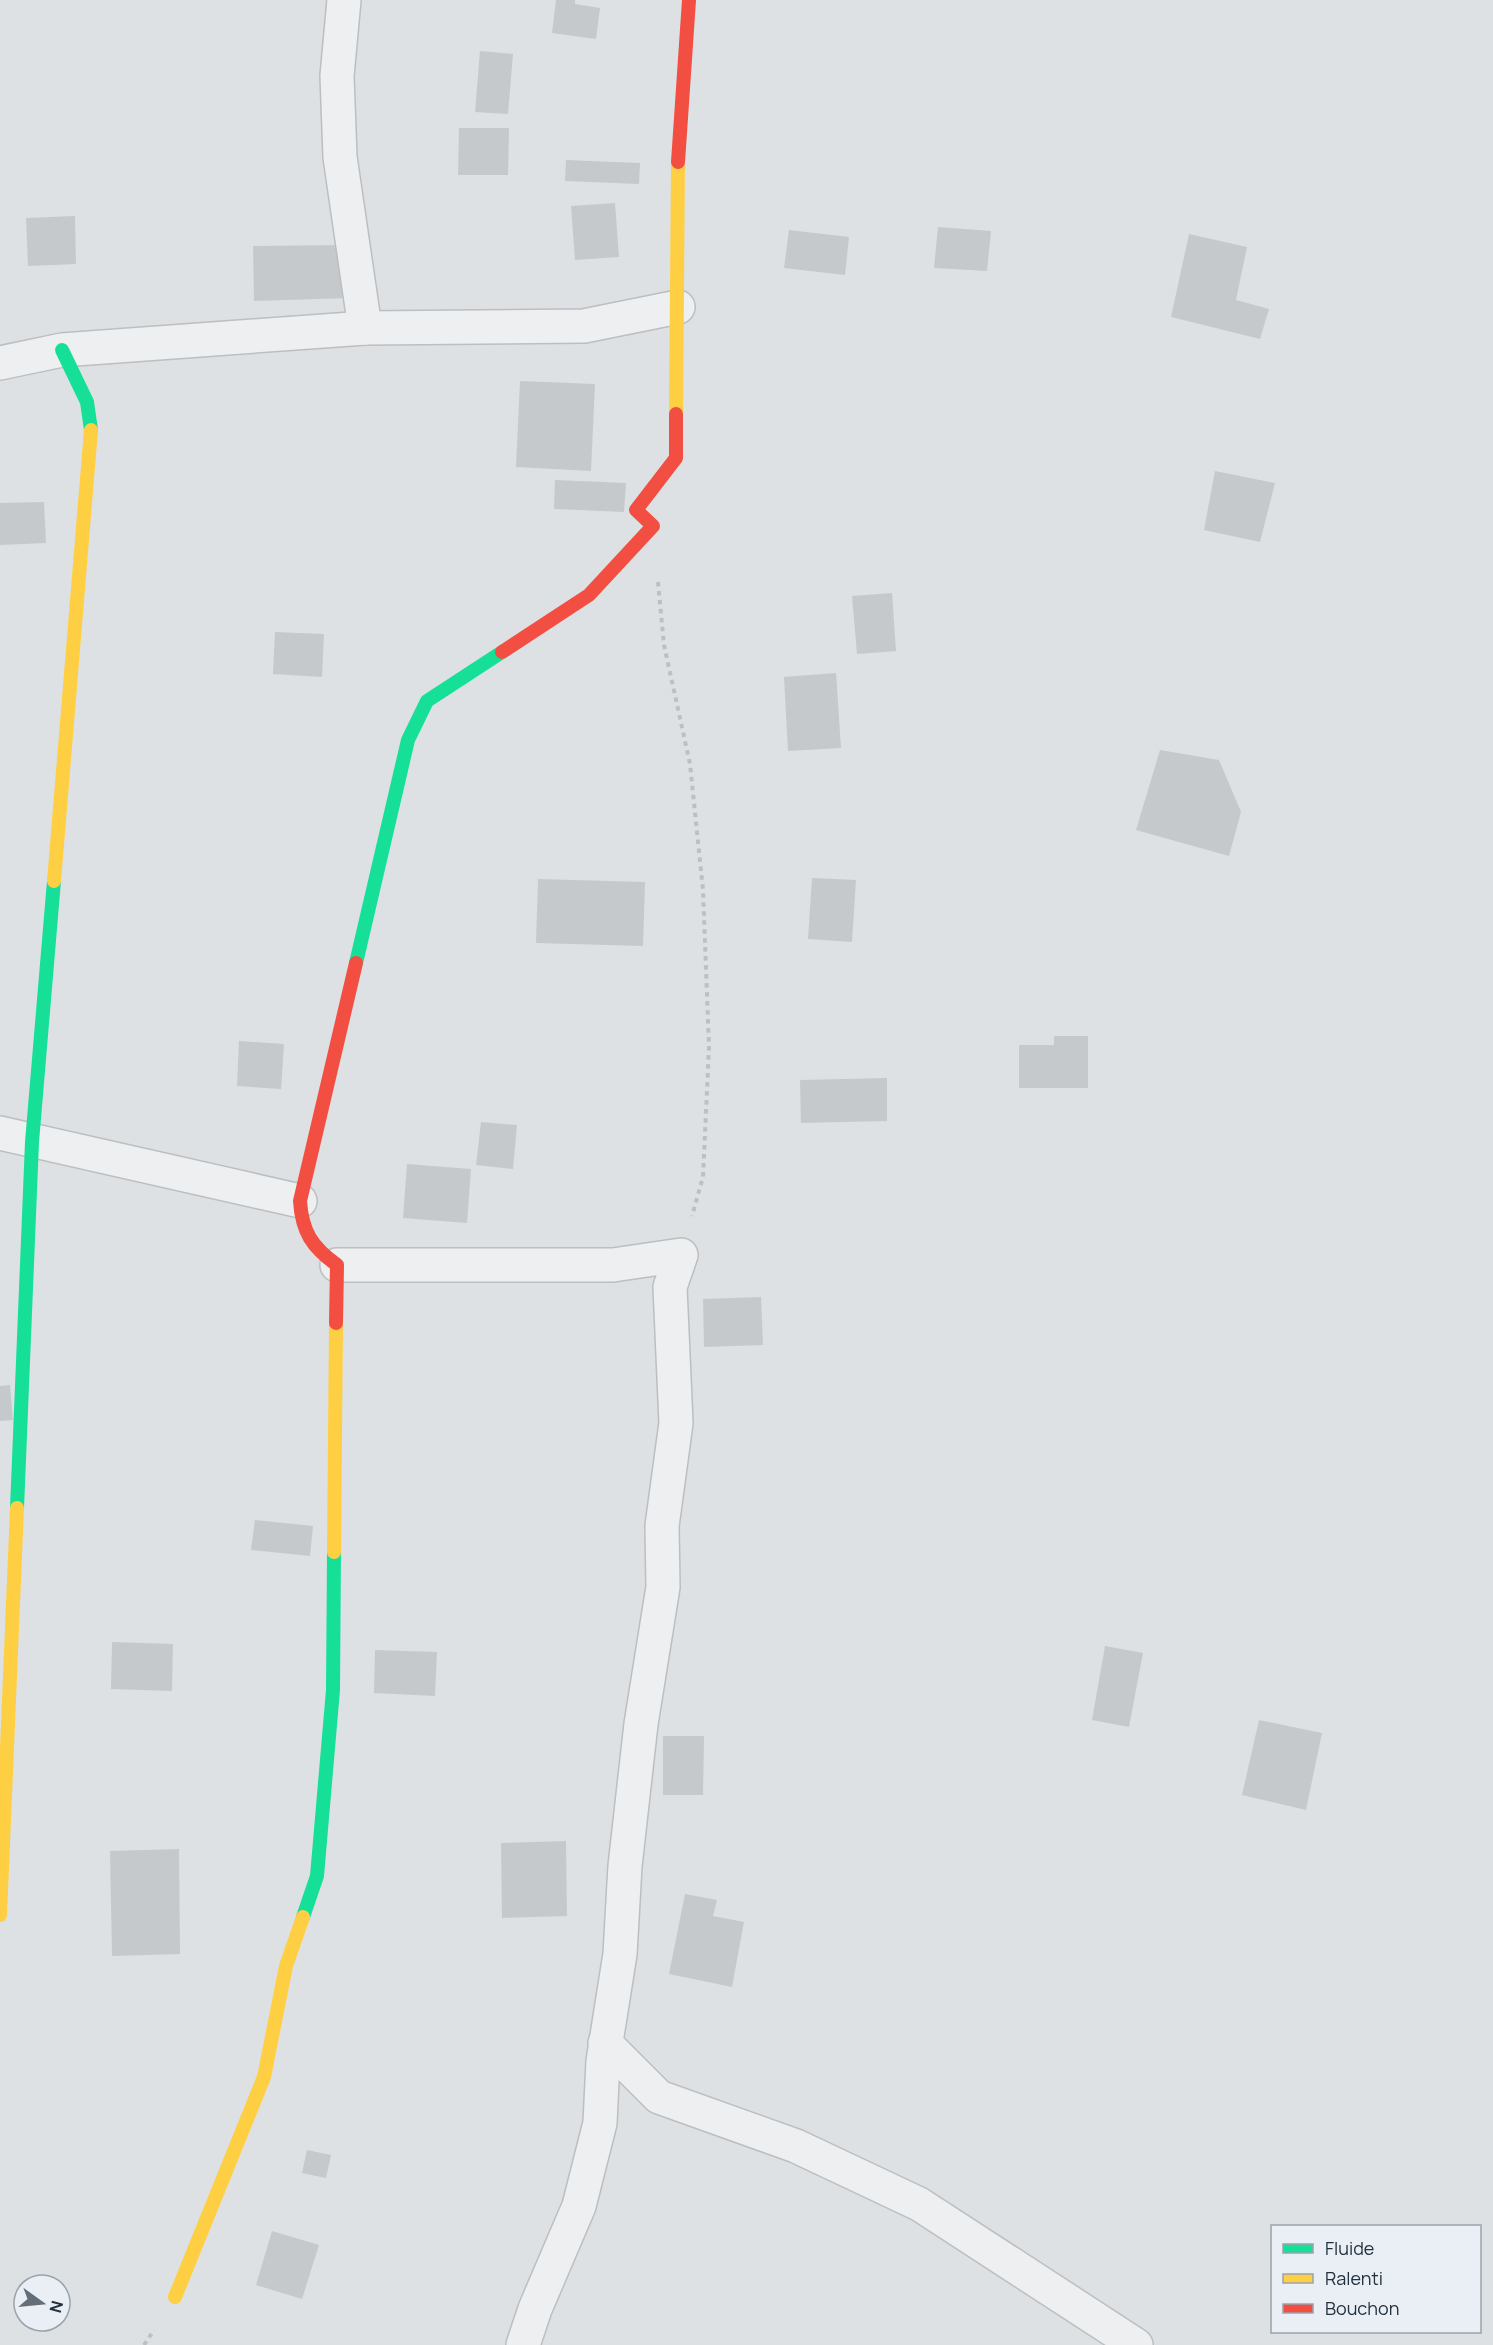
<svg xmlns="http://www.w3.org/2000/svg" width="1493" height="2345" font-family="Manrope,sans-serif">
  <rect width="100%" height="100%" fill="#dde1e4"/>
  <g fill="#c5c9cc">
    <polygon points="556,0 575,0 575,4 600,8 596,39 552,33"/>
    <polygon points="480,51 513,54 508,114 475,112"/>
    <polygon points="459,128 509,128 508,175 458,175"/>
    <polygon points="566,160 640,163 639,184 565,181"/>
    <polygon points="615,203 619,257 575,260 571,206"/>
    <polygon points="75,216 76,264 28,266 26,218"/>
    <polygon points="938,227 991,231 987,271 934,268"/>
    <polygon points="789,230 849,237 845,275 784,268"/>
    <polygon points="1189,234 1247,247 1236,300 1269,309 1260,339 1171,317"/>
    <polygon points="349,245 350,298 254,301 253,246"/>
    <polygon points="520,381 595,384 591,471 516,467"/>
    <polygon points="1215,471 1275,483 1260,542 1204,530"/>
    <polygon points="555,480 626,483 624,512 554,509"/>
    <polygon points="44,502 46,543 0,545 0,503"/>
    <polygon points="892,593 896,651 857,654 852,596"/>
    <polygon points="275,632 324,634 322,677 273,674"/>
    <polygon points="836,673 841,748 788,751 784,677"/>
    <polygon points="1160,750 1219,760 1241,812 1229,856 1136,830"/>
    <polygon points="812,878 856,880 852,942 808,939"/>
    <polygon points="538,879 645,882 643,946 536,943"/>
    <polygon points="1054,1036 1088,1036 1088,1088 1019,1088 1019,1045 1054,1045"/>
    <polygon points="239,1041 284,1044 281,1089 237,1086"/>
    <polygon points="887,1078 887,1121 801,1123 800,1080"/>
    <polygon points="481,1122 517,1125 513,1169 476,1165"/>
    <polygon points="407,1164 471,1169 467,1223 403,1218"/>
    <polygon points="761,1297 763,1345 704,1347 703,1299"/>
    <polygon points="10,1385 13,1420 0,1421 0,1386"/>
    <polygon points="255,1520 313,1526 310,1556 251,1550"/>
    <polygon points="112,1642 173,1644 172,1691 111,1689"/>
    <polygon points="1105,1646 1143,1653 1129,1727 1092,1720"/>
    <polygon points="375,1650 437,1652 435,1696 374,1693"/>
    <polygon points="1259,1720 1322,1733 1306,1810 1242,1795"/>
    <polygon points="663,1736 704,1736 703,1795 663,1795"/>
    <polygon points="566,1841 567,1916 502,1918 501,1843"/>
    <polygon points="179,1849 180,1954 112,1956 110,1851"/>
    <polygon points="685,1894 717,1900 713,1916 744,1922 732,1987 669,1974"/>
    <polygon points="307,2150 331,2155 326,2178 302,2173"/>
    <polygon points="272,2231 319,2245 302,2299 256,2285"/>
  </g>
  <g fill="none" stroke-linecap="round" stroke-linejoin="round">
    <g stroke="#bbbfc2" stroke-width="36">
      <g id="street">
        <polyline points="344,0 337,76 340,157 365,328"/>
        <polyline points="0,363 62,350 365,328 584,326 678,307"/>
        <polyline points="0,1133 300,1201"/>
        <polyline points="337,1265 613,1265 681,1255 670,1287 676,1423 662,1526 663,1587 641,1724 625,1866 620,1954 603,2061 600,2123 579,2206 535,2309 523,2345"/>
        <polyline points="605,2043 659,2097 796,2146 919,2204 1136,2345"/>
      </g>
    </g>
    <g stroke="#bcc0c4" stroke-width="4" stroke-dasharray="4.5 4.5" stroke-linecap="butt">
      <polyline points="658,582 664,645 690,764 703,890 709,1047 703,1177 692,1216"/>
      <polyline points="144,2345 154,2330"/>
    </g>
    <use href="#street" stroke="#edeff0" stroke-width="33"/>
    <g stroke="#16e098" stroke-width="14">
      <polyline points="62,350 87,402 91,430"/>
      <polyline points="356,963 408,740 427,701 502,652"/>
      <polyline points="17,1508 32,1142 54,881"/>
      <polyline points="303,1917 317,1876 333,1690 334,1552"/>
    </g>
    <g stroke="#ffcf43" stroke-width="14">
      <polyline points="676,414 678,162"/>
      <polyline points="54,881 91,430"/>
      <polyline points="334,1552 336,1323"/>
      <polyline points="0,1915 17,1508"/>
      <polyline points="175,2297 264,2077 286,1966 303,1917"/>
    </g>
    <g stroke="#f24e42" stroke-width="14">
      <polyline points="678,162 689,0"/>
      <polyline points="502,652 589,595 653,526 636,510 676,458 676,414"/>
      <path d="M336 1323 337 1265C312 1247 302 1232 300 1201L356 963"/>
    </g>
  </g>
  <rect x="1271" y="2225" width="210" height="108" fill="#e9eff5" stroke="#9aa3ac" stroke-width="1.5"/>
  <rect x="1283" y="2244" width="30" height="9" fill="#16e098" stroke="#9aa3ac" stroke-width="1.5"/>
  <text x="1325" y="2255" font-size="18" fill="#23303e">Fluide</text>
  <rect x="1283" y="2274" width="30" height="9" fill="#ffcf43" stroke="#9aa3ac" stroke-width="1.5"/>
  <text x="1325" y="2285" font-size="18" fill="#23303e">Ralenti</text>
  <rect x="1283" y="2304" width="30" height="9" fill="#f24e42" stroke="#9aa3ac" stroke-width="1.5"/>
  <text x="1325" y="2315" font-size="18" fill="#23303e">Bouchon</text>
  <g transform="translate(42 2303) rotate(105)"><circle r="28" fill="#e9eff5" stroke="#9aa3ac" stroke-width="1.5"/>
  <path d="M0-4.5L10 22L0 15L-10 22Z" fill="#646e78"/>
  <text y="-9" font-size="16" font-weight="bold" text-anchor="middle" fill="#23303e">N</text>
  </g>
</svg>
